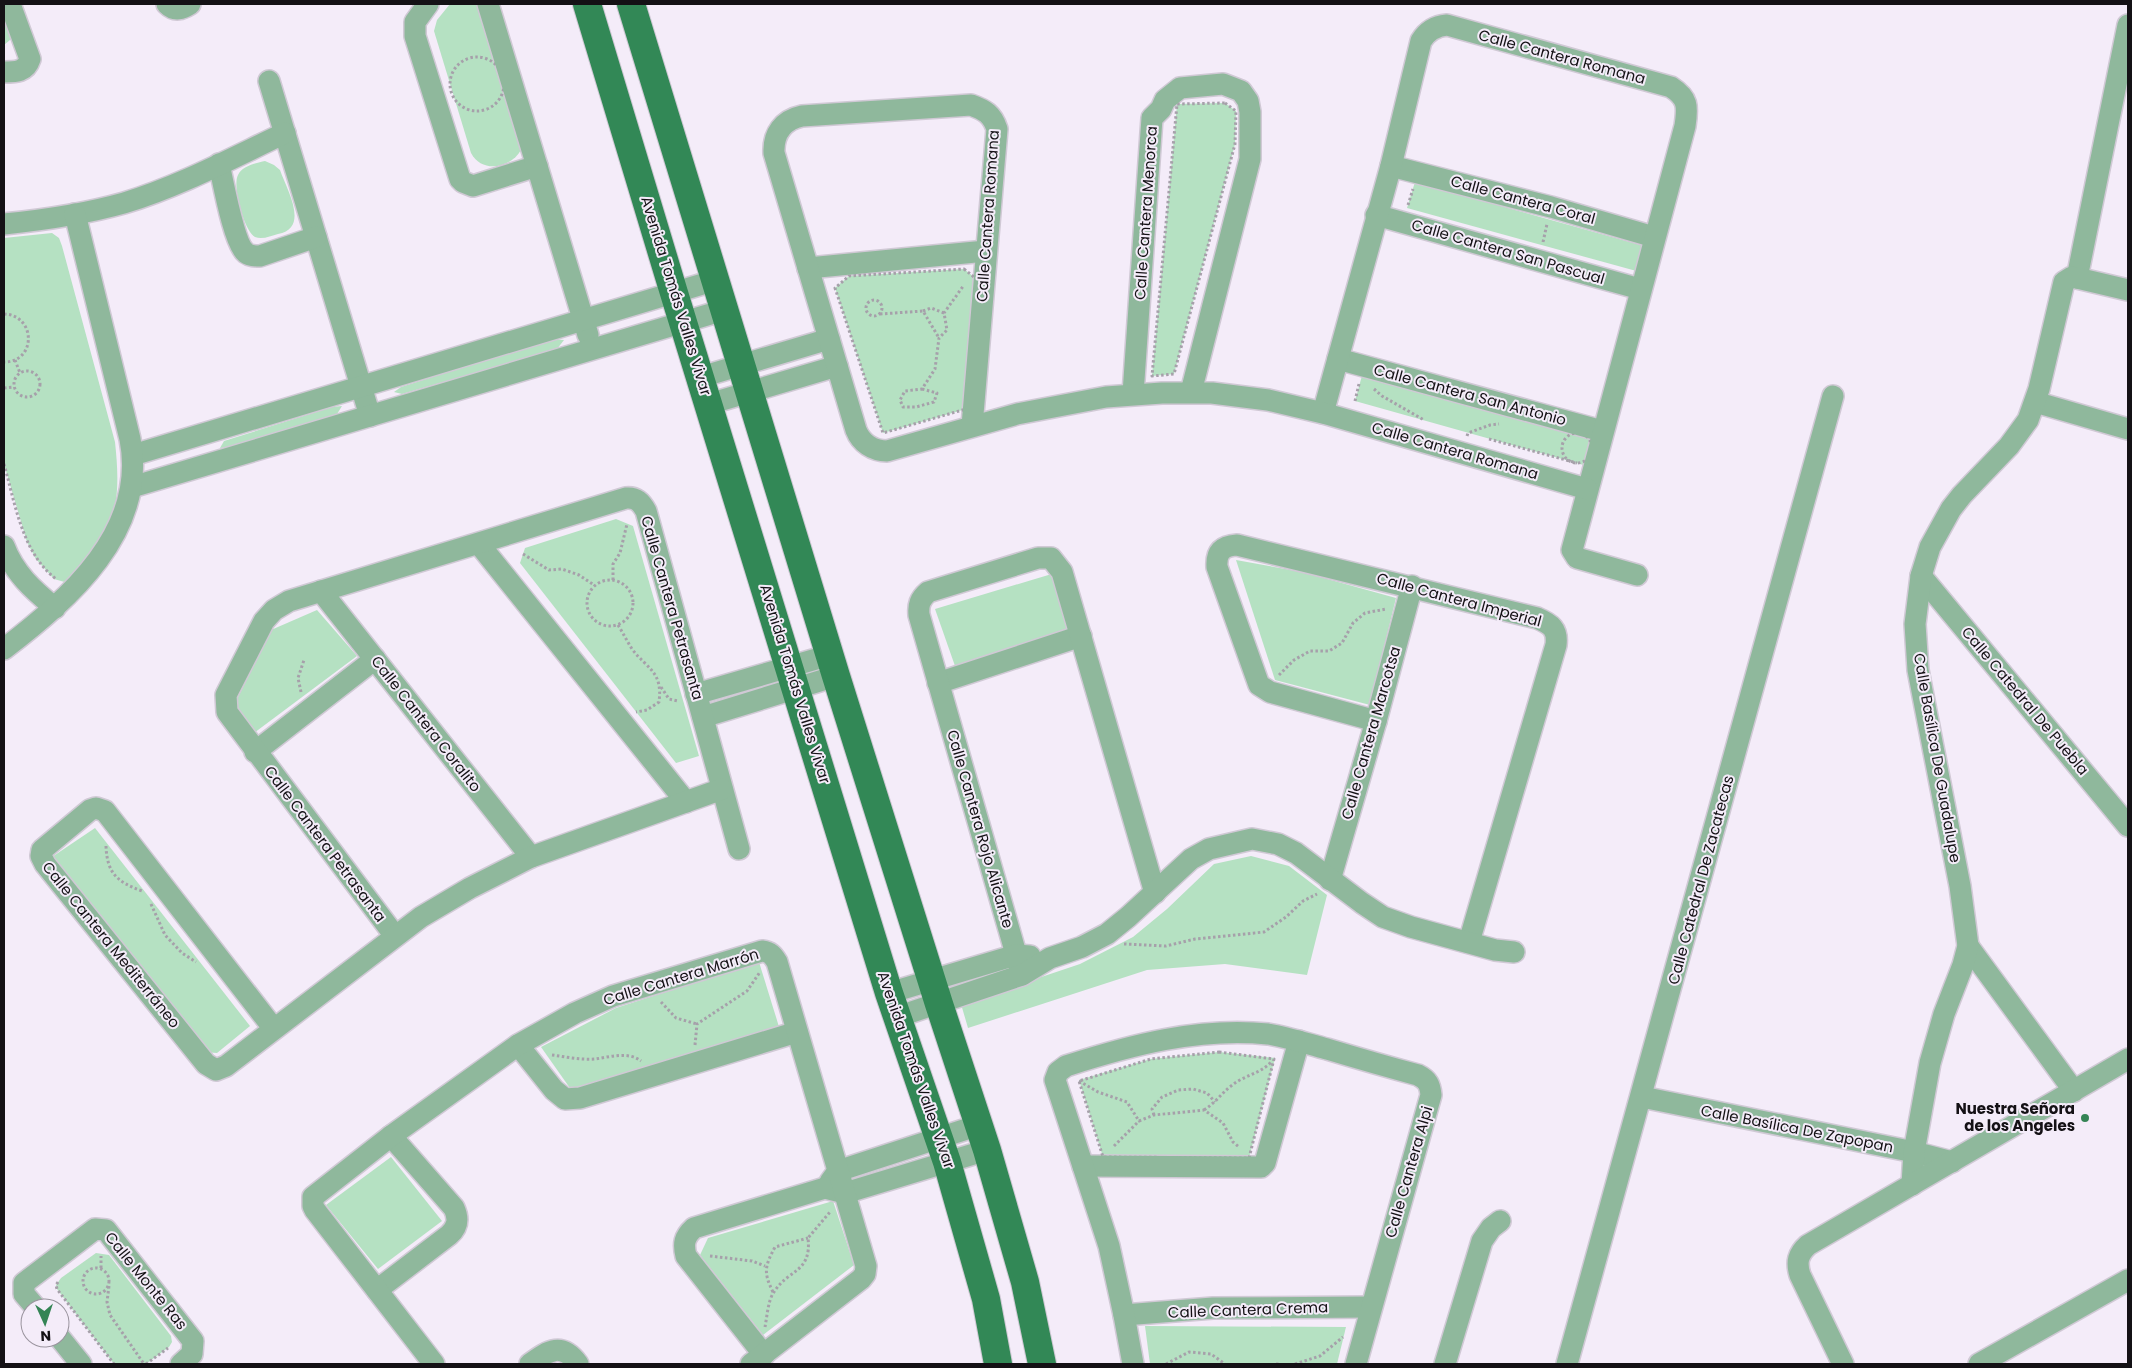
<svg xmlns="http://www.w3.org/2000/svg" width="2132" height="1368" font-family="Poppins,sans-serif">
  <rect width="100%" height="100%" fill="#f4ecf9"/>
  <g fill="#b5e1c2">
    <polygon points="4,4 16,35 4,45"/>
    <path d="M450 4H478L480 7 521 150C511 168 482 174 471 153L434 31 437 20Z"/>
    <polygon points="1225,103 1236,111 1235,144 1174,374 1152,376 1177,104"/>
    <path d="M265 161 274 165 280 170C287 190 310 228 278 234 271 236 262 240 255 237 244 231 232 186 238 175 242 166 256 163 265 161Z"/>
    <polygon points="1415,182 1648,247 1640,272 1407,208"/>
    <path d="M52 233 59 238 62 246 115 442C118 470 120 500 109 527 103 541 78 569 68 583L54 579 36 559 27 542 4 464V238Z"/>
    <polygon points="964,269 979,281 966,409 883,433 835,288 849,276"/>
    <polygon points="552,339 564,340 557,349 402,394 394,392 401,387"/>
    <polygon points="1363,372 1595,438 1587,466 1355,401"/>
    <polygon points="342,406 337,414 232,447 220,448 224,441 332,407"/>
    <polygon points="616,519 633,526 699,756 676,763 520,563 525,548"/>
    <polygon points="1236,560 1302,572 1396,598 1370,705 1275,680"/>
    <polygon points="1055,573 1073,628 955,666 935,609"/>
    <polygon points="317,610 357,656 254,733 235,703 271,630"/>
    <polygon points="95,828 250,1026 217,1053 204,1052 52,857"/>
    <polygon points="1251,856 1289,866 1327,895 1307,975 1225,964 1147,970 968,1028 961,1004 1080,964 1133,937 1167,909 1214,864"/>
    <polygon points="759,962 780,1030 572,1091 541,1047 616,1008"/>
    <polygon points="1219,1052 1275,1058 1249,1158 1103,1157 1079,1080 1151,1059"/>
    <polygon points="391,1157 442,1221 378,1269 326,1205"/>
    <polygon points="833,1201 854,1265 763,1335 700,1255 708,1238"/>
    <polygon points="96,1253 109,1255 171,1336 172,1342 169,1347 146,1364 114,1364 57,1289 56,1285 61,1278"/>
    <polygon points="1145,1326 1346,1327 1337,1364 1150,1364"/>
  </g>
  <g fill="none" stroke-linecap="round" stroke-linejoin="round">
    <g stroke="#d0c9d5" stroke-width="24">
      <g id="minor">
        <path d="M167 4C175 12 182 9 190 4"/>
        <polyline points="428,4 415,22 415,36 460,179 463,182 473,186 537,166"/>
        <polyline points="488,4 588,335"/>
        <path d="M4 72C16 72 26 72 30 59L10 4"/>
        <polyline points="269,81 370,416"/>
        <path d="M219 164C223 181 234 244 246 253 250 256 255 256 260 256L316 237"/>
        <polyline points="1391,166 1551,207 1654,237"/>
        <polyline points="1376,215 1640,289"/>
        <path d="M4 224C44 220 85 214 124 203 180 186 232 158 285 133"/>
        <polyline points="808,268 986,251"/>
        <polyline points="2077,278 2128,25"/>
        <polyline points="1338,359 1602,431"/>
        <polyline points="701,377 829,339"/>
        <polyline points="1133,394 1152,118 1161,109 1165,100 1180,88 1223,84 1241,91 1248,101 1250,112 1250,159 1191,392"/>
        <polyline points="2035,402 2128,429"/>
        <polyline points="709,404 837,366"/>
        <path d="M1323 413 1391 166 1421 41C1427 31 1435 26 1447 25L1671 87C1688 98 1688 106 1685 126L1572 550 1577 558 1637 575"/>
        <path d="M972 426 997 129C992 114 985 110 971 105L802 116C783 120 773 134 774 153L856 430C861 443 873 451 887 451L1017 414 1106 397 1162 393H1212L1268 400 1323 413 1587 489"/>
        <polyline points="133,455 716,280"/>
        <polyline points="132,487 724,310"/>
        <polyline points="479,544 686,802"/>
        <path d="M4 546C14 573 33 590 55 608"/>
        <polyline points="1921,576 2128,826"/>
        <polyline points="321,591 531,857"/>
        <path d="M4 649C69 599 148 531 130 439L75 214"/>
        <polyline points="938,683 1081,636"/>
        <polyline points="696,694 830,655"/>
        <polyline points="703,717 836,676"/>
        <path d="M1376 721 1270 692 1259 685 1217 567C1216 552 1222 546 1237 545L1537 618C1551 624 1558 629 1556 645L1469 942"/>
        <polyline points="255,752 375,659"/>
        <polyline points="1330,880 1376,721 1412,586"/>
        <path d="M395 936 227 712 226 695 264 621 274 610 289 601 626 498C636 497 641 502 646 511L739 849"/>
        <polyline points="1968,946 2074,1091"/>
        <path d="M1022 975 919 615C918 605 920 599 928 592L1038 558H1051L1062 572 1155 893"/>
        <polyline points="889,993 1016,955 1030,956"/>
        <polyline points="897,1017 1022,975 1050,958 1082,947 1107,934 1128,917 1191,859 1209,849 1252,839 1278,844 1296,853 1362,903 1383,917 1411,927 1495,950 1514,952"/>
        <polyline points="274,1029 105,811 96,808 90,810 42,850 41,856 45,864 206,1064 216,1070 226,1066 421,917 470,888 531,857 722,789"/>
        <polyline points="518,1045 554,1090 565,1099 580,1098 797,1032"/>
        <polyline points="1642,1097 1914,1152 1952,1162"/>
        <polyline points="1083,1166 1261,1167 1265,1163 1299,1041"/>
        <polyline points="830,1182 838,1171 979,1125"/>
        <polyline points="1912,1185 1914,1152 1930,1063 1944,1014 1963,965 1968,946 1960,886 1918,670 1915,624 1921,576 1930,547 1951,509 1962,495 2009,446 2028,420 2039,389 2064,282 2072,277 2077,278 2128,290"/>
        <path d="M377 1290 449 1235C458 1227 459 1219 454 1208L391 1136"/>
        <polyline points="36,1308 24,1294 24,1283 95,1229 106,1230 193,1341 192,1354 181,1364"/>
        <polyline points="1124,1315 1213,1308 1371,1307"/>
        <polyline points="60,1338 81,1364"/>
        <path d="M764 1355 686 1256C683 1244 684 1237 694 1228L825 1188 845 1193 987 1150"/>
        <path d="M434 1364 315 1210 313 1206V1197L391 1136 518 1045 575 1013 613 996 762 951C770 952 773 955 777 962L866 1266 865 1274 861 1279 751 1364"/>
        <path d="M530 1364C549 1350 562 1342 578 1364"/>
        <path d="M1133 1364 1124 1315 1109 1246 1055 1080 1058 1072 1066 1066C1131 1045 1199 1027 1268 1034 1287 1037 1308 1044 1327 1049 1357 1058 1388 1067 1418 1075 1428 1080 1430 1085 1431 1095L1356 1364"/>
        <polyline points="1445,1364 1482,1241 1491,1228 1500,1221"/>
        <polyline points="1567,1364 1833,396"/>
        <path d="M1843 1364 1800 1275C1796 1262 1798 1254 1808 1245L2128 1059"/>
        <polyline points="1979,1364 2128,1280"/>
      </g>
    </g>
    <g stroke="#d0c9d5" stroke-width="30">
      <g id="major">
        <polyline points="587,4 674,293 889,993 947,1162 986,1299 998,1364"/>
        <polyline points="631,4 836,676 939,1004 987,1150 1025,1282 1042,1364"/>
      </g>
    </g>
    <g stroke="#a6a0aa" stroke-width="3" stroke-dasharray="2.5 2.5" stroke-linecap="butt">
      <circle cx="477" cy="84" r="27"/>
      <polygon points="1225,103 1236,111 1235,144 1174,374 1152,376 1177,104"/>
      <polyline points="1408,205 1413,189"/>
      <polyline points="1543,242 1547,224"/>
      <polygon points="964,269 979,281 966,409 883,433 835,288 849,276"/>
      <circle cx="874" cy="308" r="8"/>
      <polyline points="923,311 931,308 944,313"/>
      <path d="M4 314C36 315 37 362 4 362"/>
      <polyline points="880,314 923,311 939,338"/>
      <polyline points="15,360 20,373"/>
      <circle cx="27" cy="384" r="13"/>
      <polyline points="4,388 14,387"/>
      <polyline points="922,389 937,393 934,402 916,407 903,407 900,400 905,391 922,389 935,369 939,338 947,330 944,313 964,285"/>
      <polyline points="1374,389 1382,396 1424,420"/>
      <polyline points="1355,401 1359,384"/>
      <circle cx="1577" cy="448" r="15"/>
      <polyline points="1467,436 1468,433 1490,425 1499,424"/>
      <polyline points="1489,439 1577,463"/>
      <path d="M4 464C15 503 22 553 56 579"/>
      <polyline points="523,554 549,570 562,569 579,575 594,585"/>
      <circle cx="610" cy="603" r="23"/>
      <polyline points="613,580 613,564 620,553 627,524"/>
      <path d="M618 625C623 633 627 641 632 649 647 669 663 671 659 702L647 710 636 712"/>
      <polyline points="1279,675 1294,660 1310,651 1329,651 1342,643 1353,623 1365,613 1386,609"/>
      <polyline points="661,687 669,699 678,701"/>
      <polyline points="301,692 298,678 304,660"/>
      <path d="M106 846C107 873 117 882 142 891"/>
      <polyline points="151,904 165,935 182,953 196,962"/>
      <polyline points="1124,944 1166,946 1195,939 1264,932 1286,917 1303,901 1317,894"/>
      <polyline points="661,1002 676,1018 697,1024"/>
      <polyline points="695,1045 697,1024 747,991 760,972"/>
      <polygon points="1219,1052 1274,1059 1249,1158 1103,1157 1079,1081 1151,1059"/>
      <path d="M552 1055C566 1057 581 1060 595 1059 610 1057 628 1051 641 1061"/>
      <polyline points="1079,1081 1098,1092 1127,1102 1139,1121 1154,1115 1204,1110 1223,1123 1233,1142 1239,1147"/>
      <path d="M1204 1110C1215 1103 1221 1094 1231 1086 1244 1075 1261 1074 1272 1061"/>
      <polyline points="1154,1115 1152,1109 1162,1097 1178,1090 1193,1089 1207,1093 1215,1102"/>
      <polyline points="1114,1146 1139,1121"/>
      <polyline points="710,1256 752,1261 765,1266"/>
      <circle cx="96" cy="1281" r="13"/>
      <polyline points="101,1268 101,1256"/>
      <polyline points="58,1282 56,1285 57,1289 114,1364"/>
      <polyline points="109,1286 107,1302 110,1315 144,1364"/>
      <path d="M773 1292C763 1272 765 1266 775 1247L808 1238"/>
      <path d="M765 1327C767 1317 768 1300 774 1292 788 1269 812 1273 808 1238L830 1212"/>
      <polyline points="146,1364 168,1348"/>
      <polyline points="1166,1364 1189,1352 1211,1354 1225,1364"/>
      <polyline points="1276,1364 1281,1364"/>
      <polyline points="1295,1364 1320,1356 1343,1337"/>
    </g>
    <use href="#minor" stroke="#8fb89c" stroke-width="21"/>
    <use href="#major" stroke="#328856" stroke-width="28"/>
  </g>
  <circle fill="#348455" stroke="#f4ecf9" stroke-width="2" cx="2085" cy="1118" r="5"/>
  <g text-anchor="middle" stroke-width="4" stroke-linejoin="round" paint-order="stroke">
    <g font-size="15" fill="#141115" stroke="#f4ecf9">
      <text transform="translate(1562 57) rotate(15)" y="5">Calle Cantera Romana</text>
      <text transform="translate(1523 200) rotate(15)" y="5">Calle Cantera Coral</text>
      <text transform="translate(1146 213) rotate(-86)" y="5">Calle Cantera Menorca</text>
      <text transform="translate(988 216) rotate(-86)" y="5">Calle Cantera Romana</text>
      <text transform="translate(1508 252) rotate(16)" y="5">Calle Cantera San Pascual</text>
      <text transform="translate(676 296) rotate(73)" y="5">Avenida Tomás Valles Vivar</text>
      <text transform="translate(1470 395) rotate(15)" y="5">Calle Cantera San Antonio</text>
      <text transform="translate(1455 451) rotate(16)" y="5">Calle Cantera Romana</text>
      <text transform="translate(1459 600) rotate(15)" y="5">Calle Cantera Imperial</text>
      <text transform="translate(672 608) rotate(74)" y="5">Calle Cantera Petrasanta</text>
      <text transform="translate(795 684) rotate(73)" y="5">Avenida Tomás Valles Vivar</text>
      <text transform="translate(2025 701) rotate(50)" y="5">Calle Catedral De Puebla</text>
      <text transform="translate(426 724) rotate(52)" y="5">Calle Cantera Coralito</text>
      <text transform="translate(1371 733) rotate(-74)" y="5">Calle Cantera Marcotsa</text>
      <text transform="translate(1937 758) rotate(80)" y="5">Calle Basílica De Guadalupe</text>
      <text transform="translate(980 829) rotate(74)" y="5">Calle Cantera Rojo Alicante</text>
      <text transform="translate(325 844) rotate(53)" y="5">Calle Cantera Petrasanta</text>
      <text transform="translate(1701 880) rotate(-75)" y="5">Calle Catedral De Zacatecas</text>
      <text transform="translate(111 945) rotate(51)" y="5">Calle Cantera Mediterráneo</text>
      <text transform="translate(681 977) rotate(-17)" y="5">Calle Cantera Marrón</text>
      <text transform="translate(916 1070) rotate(71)" y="5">Avenida Tomás Valles Vivar</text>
      <text transform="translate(1797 1129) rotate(11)" y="5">Calle Basílica De Zapopan</text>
      <text transform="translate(1409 1172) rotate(-74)" y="5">Calle Cantera Alpi</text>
      <text transform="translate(146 1281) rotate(51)" y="5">Calle Monte Ras</text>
      <text transform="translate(1248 1310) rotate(-2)" y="5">Calle Cantera Crema</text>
    </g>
    <g font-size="15" font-weight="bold" fill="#141115" stroke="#f4ecf9" text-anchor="end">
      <text x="2075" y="1114">Nuestra Señora<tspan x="2075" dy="17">de los Angeles</tspan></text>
    </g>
  </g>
  <rect width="2132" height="1368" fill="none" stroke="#141115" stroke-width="10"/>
  <g transform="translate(45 1323) rotate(177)"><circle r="24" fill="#f4ecf9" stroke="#9a949e"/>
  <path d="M0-4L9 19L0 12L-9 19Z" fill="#348455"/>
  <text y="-8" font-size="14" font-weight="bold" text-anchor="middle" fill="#141115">N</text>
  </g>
</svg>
